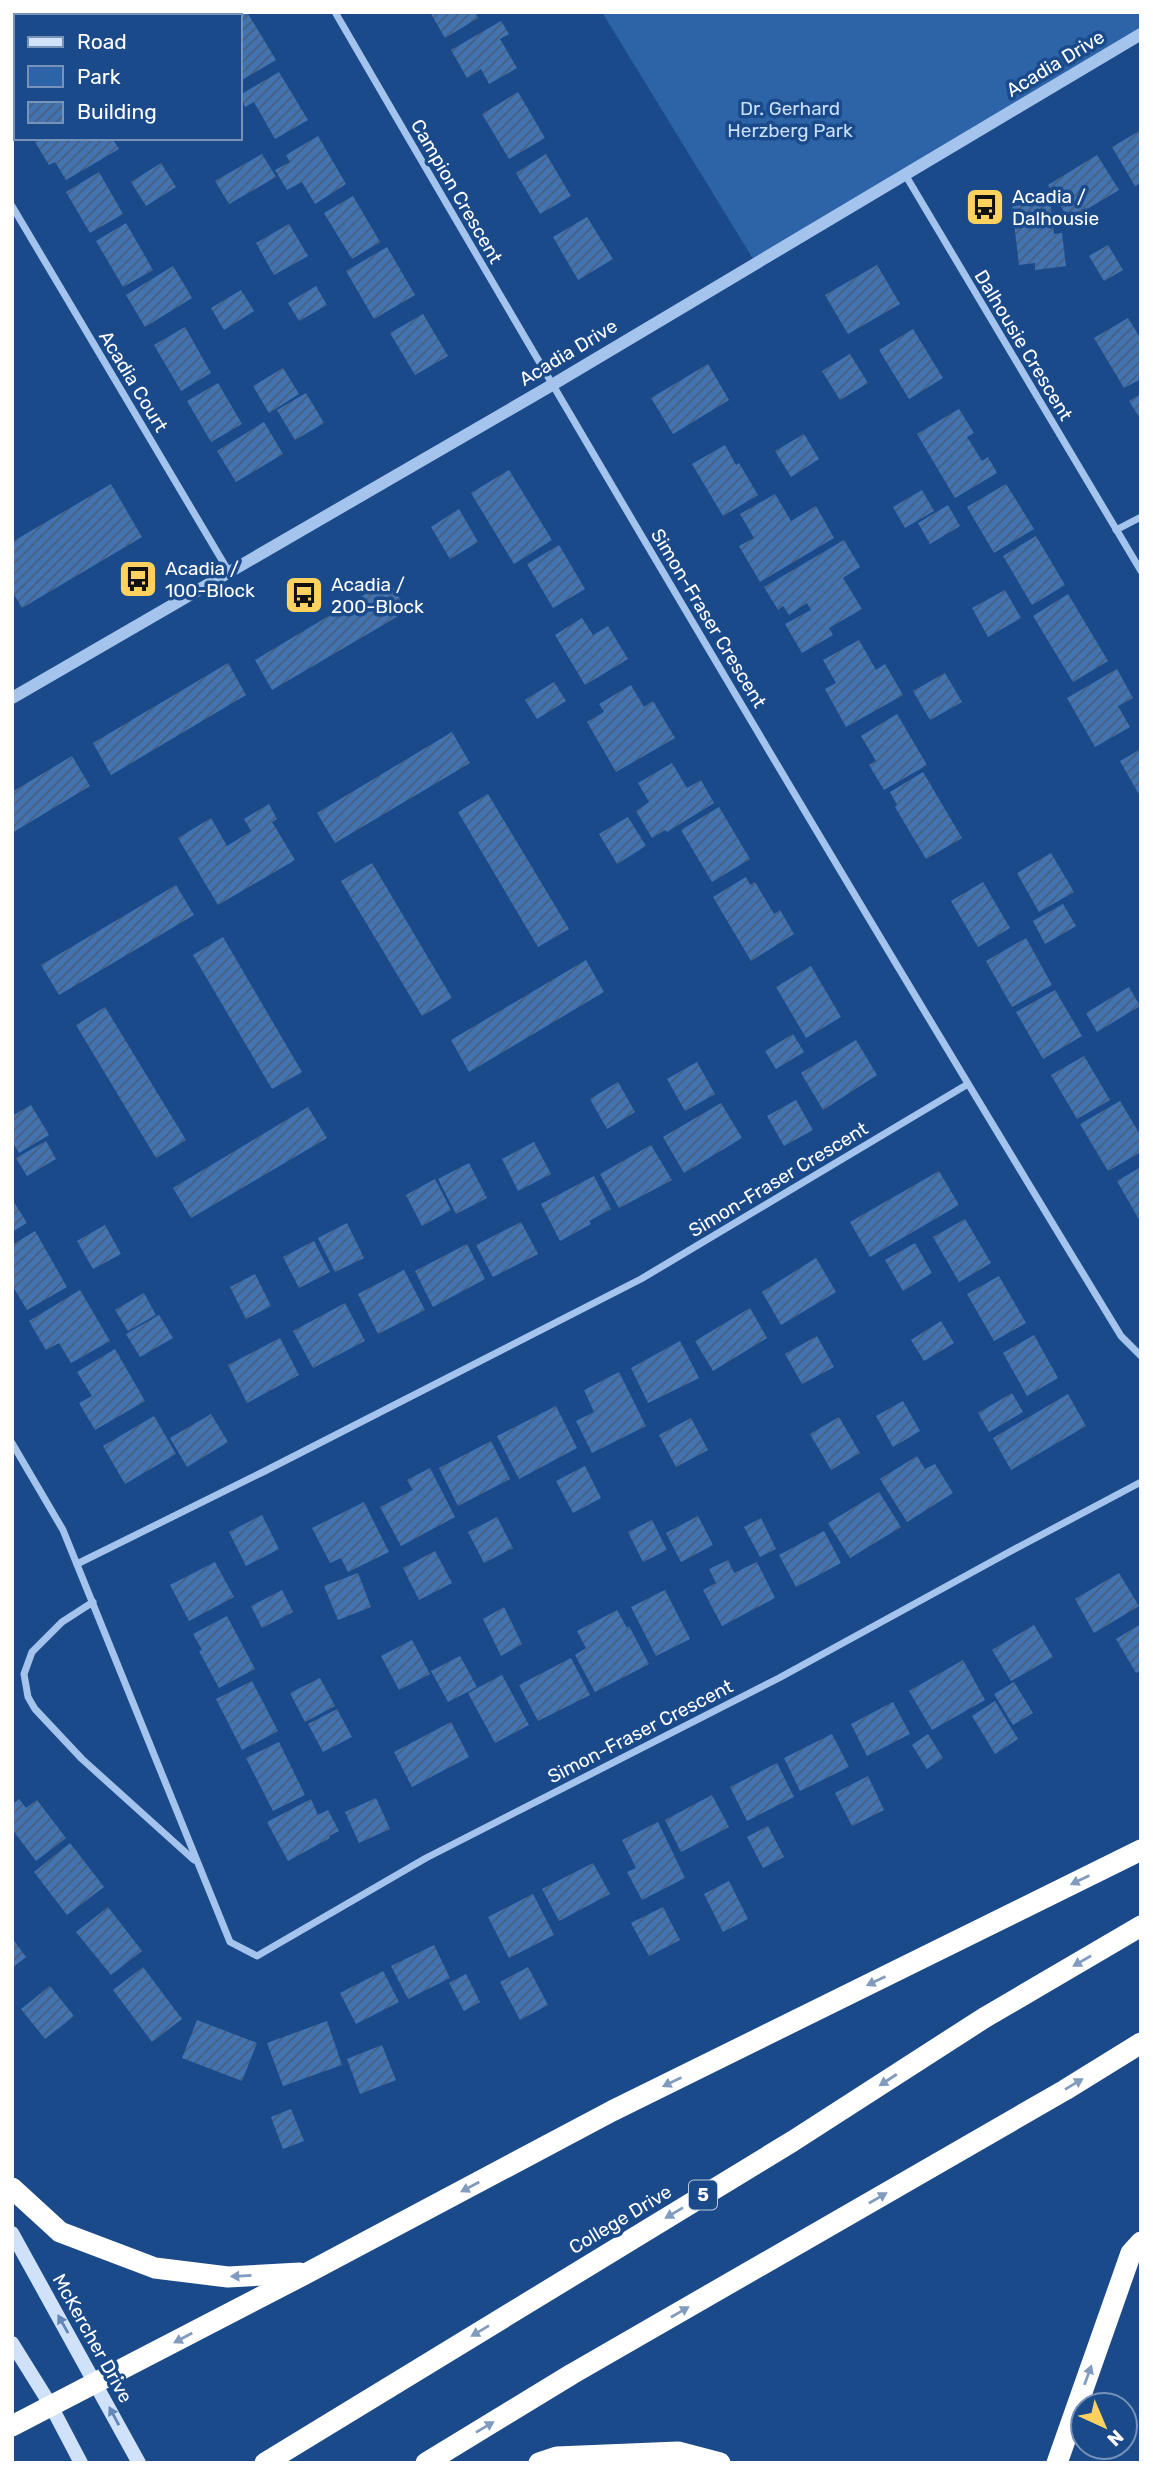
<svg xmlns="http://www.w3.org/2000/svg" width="1153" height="2475" font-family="Rubik,sans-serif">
  <defs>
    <pattern id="building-hatch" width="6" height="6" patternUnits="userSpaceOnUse" patternTransform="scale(1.75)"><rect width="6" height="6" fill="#4374b2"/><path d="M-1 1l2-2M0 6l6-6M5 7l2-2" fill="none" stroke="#485e7a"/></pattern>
  </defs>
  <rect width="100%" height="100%" fill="#1a4a8a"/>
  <polygon fill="#2d64a8" points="602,12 1141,12 1141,34 755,262"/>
  <g fill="url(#building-hatch)">
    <polygon points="227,12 247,12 276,60 240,81 240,16 221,16"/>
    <polygon points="430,12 475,12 478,18 445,38"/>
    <polygon points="501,21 509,34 500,39 517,68 489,84 481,69 467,78 451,50"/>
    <polygon points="16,32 16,93 12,87 12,34"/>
    <polygon points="279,72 308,120 275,139 254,102 245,107 240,95"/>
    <polygon points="518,92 545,138 509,159 482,114"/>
    <polygon points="1141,130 1141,183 1135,186 1112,147"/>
    <polygon points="318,136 346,184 315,204 302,182 287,190 275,170 290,162 286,155"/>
    <polygon points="41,138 112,138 119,149 66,180 55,162 49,165 35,142"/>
    <polygon points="262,154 276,177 229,204 215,181"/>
    <polygon points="546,154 571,196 540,214 516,173"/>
    <polygon points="1097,155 1119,190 1069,220 1048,185"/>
    <polygon points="161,163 176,187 146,206 131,182"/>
    <polygon points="99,172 123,214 90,233 66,192"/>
    <polygon points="1046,193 1047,201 1050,200 1054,234 1062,233 1066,266 1035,270 1035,263 1019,265 1012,206 1024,205 1024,195"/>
    <polygon points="353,196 380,242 352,259 324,213"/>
    <polygon points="587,217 613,259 578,280 553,237"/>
    <polygon points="126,223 153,270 123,287 96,241"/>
    <polygon points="289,224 308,256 274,275 256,243"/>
    <polygon points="1108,245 1123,270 1104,281 1089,256"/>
    <polygon points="387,247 415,295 374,319 346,271"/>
    <polygon points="877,265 900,304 848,334 825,295"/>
    <polygon points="173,266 192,298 145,327 126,295"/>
    <polygon points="316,286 327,305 299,321 288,303"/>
    <polygon points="241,290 254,311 224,330 211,308"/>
    <polygon points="423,314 448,356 415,375 390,333"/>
    <polygon points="1128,318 1141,339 1141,379 1124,388 1094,338"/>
    <polygon points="185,327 211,373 181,391 154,345"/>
    <polygon points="913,329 943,378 909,399 879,350"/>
    <polygon points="850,354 868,383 840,400 822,371"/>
    <polygon points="708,364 729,400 673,434 651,398"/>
    <polygon points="283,368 299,394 269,413 253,386"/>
    <polygon points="218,383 242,424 211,442 187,401"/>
    <polygon points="306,393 324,423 295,440 277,410"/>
    <polygon points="1141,394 1141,420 1129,401"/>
    <polygon points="959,409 974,433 967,437 982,461 988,457 997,473 955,498 917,434"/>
    <polygon points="264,422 283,454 236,482 217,451"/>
    <polygon points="804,434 819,459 791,477 775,451"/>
    <polygon points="725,445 736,465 739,463 758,495 723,516 692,464"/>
    <polygon points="509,470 552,540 514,564 471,493"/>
    <polygon points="111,484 142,537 22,608 12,591 12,542"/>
    <polygon points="1006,484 1034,529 994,553 967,507"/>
    <polygon points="922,490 934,511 905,528 893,507"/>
    <polygon points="775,494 791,521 816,506 834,538 760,582 739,546 754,538 740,514"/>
    <polygon points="948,505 960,526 930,544 918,523"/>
    <polygon points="459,509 478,542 450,559 431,527"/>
    <polygon points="1036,536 1065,585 1032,605 1003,556"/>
    <polygon points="844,540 860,567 843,578 862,609 829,628 833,635 802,653 785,624 811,610 807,603 789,615 783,606 778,610 764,587"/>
    <polygon points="559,545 585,589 553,608 527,564"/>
    <polygon points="389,580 407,611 272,690 255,660"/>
    <polygon points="1005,590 1021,618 988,637 972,608"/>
    <polygon points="1068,594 1108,661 1073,682 1033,616"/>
    <polygon points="582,618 593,635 608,626 628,659 585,685 555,635"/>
    <polygon points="859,640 876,670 885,664 903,695 846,727 825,689 836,683 823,660"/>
    <polygon points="228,663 246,695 111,775 93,743"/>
    <polygon points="1117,669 1133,698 1118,706 1130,727 1095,747 1067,698"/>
    <polygon points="945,673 962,702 930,720 913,691"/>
    <polygon points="554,682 566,701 537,719 525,700"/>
    <polygon points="631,685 644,707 653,701 675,738 616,772 587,722 604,712 599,704"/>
    <polygon points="897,714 927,765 884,790 869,765 876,761 861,736"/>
    <polygon points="452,732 470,763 335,843 317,813"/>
    <polygon points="1141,749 1141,798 1120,761"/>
    <polygon points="72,756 90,786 12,833 12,792"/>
    <polygon points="672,763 687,788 701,780 714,803 667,832 665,830 652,838 636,811 649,802 638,783"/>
    <polygon points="923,772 962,838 926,859 895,807 897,805 890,792"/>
    <polygon points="488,794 569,929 538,947 458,812"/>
    <polygon points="269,804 277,819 272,822 295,860 218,905 178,838 211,818 227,846 251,831 244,819"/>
    <polygon points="719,807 750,859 712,882 681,830"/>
    <polygon points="628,817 646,846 617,864 599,834"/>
    <polygon points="1051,853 1074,892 1039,912 1017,873"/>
    <polygon points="372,863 452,998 422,1016 341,881"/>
    <polygon points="746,877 750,885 755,882 774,914 780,910 794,934 751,961 713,897"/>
    <polygon points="983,882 1010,928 978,947 951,901"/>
    <polygon points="176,885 194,915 59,995 41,965"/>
    <polygon points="1063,904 1076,926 1045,944 1033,921"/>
    <polygon points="223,937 302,1072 272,1089 193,955"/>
    <polygon points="1026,938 1052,985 1012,1007 986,961"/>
    <polygon points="586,960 604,992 469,1072 451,1040"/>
    <polygon points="811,966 841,1017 806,1038 776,987"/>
    <polygon points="1129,987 1140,1006 1097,1032 1086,1013"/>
    <polygon points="1055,990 1082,1036 1043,1059 1016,1012"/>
    <polygon points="105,1007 186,1140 156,1158 76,1025"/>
    <polygon points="793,1034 804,1052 776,1069 765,1051"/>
    <polygon points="856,1040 877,1075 823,1110 801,1073"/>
    <polygon points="1084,1056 1110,1100 1077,1119 1051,1075"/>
    <polygon points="697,1062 715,1094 685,1111 667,1079"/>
    <polygon points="618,1082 635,1112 607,1129 590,1099"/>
    <polygon points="796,1100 813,1130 784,1146 767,1116"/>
    <polygon points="1120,1101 1141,1136 1141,1152 1108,1171 1080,1124"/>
    <polygon points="721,1103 742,1138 684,1173 663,1137"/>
    <polygon points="31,1105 49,1135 19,1153 12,1141 12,1116"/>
    <polygon points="308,1107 327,1138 191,1218 173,1188"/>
    <polygon points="46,1141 56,1159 27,1176 16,1158"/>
    <polygon points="534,1142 551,1174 518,1191 502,1159"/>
    <polygon points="651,1145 672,1180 619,1208 600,1174"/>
    <polygon points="469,1163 487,1198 456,1214 438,1179"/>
    <polygon points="1141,1167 1141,1223 1117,1181"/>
    <polygon points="939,1171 959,1205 870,1257 850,1222"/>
    <polygon points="594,1176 611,1209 589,1221 591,1224 560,1241 541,1204"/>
    <polygon points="435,1179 451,1210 422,1226 406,1195"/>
    <polygon points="12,1199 27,1223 12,1232"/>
    <polygon points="965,1219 991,1263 959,1282 933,1237"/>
    <polygon points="521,1222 538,1254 493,1277 476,1245"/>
    <polygon points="347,1223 364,1258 335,1272 318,1238"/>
    <polygon points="105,1225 121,1254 93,1269 77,1241"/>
    <polygon points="35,1231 67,1287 27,1310 12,1285 12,1245"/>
    <polygon points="314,1241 330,1272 299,1288 283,1257"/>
    <polygon points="915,1243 932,1273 903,1291 885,1260"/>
    <polygon points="467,1244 485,1279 433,1307 415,1271"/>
    <polygon points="816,1258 836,1292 781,1325 762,1292"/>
    <polygon points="404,1270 425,1310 378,1334 358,1294"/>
    <polygon points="255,1274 271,1306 246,1319 230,1287"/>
    <polygon points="999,1276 1026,1323 994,1341 967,1294"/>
    <polygon points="80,1290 110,1341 71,1363 59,1343 46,1350 29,1321"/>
    <polygon points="144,1293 156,1315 128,1331 115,1310"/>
    <polygon points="345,1303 365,1341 313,1368 293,1331"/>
    <polygon points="750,1308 767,1338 713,1371 695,1341"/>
    <polygon points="159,1315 173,1338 140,1357 126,1334"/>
    <polygon points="941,1321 954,1343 924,1361 911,1340"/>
    <polygon points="1034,1335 1058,1378 1027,1396 1003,1353"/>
    <polygon points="817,1336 834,1367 802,1384 785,1354"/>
    <polygon points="280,1338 299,1375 247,1403 228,1365"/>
    <polygon points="680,1341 699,1378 648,1403 631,1368"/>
    <polygon points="115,1349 145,1401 95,1430 79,1403 92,1396 77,1372"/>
    <polygon points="619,1372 646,1426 592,1453 576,1421 594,1412 584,1390"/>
    <polygon points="1012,1393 1023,1412 989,1432 978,1413"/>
    <polygon points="1068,1394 1086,1426 1011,1470 993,1438"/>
    <polygon points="903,1401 920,1431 893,1447 876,1416"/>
    <polygon points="556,1406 577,1448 519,1479 497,1436"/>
    <polygon points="211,1414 228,1442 187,1467 170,1438"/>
    <polygon points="154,1416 176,1454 125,1484 103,1446"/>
    <polygon points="839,1417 860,1453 831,1470 810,1434"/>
    <polygon points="691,1418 708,1450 676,1467 659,1435"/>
    <polygon points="491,1441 510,1479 458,1506 439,1468"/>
    <polygon points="917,1456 925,1469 935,1464 953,1493 907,1522 880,1479"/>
    <polygon points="585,1466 601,1498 573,1513 556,1481"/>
    <polygon points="430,1468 455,1517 401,1546 380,1507 413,1490 407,1480"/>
    <polygon points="879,1492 901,1527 850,1558 828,1523"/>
    <polygon points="364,1502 389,1552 348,1572 341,1558 330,1563 312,1528"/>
    <polygon points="262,1515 279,1549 246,1566 229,1532"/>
    <polygon points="698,1516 713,1545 681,1562 666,1533"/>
    <polygon points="497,1517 513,1548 484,1563 468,1532"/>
    <polygon points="761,1518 776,1549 760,1557 744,1527"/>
    <polygon points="652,1520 667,1550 643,1562 628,1532"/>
    <polygon points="824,1531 841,1563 796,1587 779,1555"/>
    <polygon points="435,1551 452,1583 419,1600 403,1568"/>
    <polygon points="728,1560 734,1573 757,1562 775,1598 722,1626 703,1590 716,1583 709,1569"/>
    <polygon points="215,1562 234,1597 189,1621 170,1585"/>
    <polygon points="358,1573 371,1607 338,1620 324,1586"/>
    <polygon points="1119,1573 1139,1606 1094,1633 1075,1599"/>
    <polygon points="282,1590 293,1612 262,1628 251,1606"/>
    <polygon points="665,1590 690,1639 656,1656 631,1607"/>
    <polygon points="504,1607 522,1644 501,1656 483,1619"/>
    <polygon points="617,1610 627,1628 629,1626 649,1664 595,1692 575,1655 586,1648 577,1631"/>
    <polygon points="227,1616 255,1669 219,1688 199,1651 202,1650 193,1634"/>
    <polygon points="1141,1624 1141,1670 1136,1673 1116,1639"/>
    <polygon points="1034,1625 1053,1657 1011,1681 992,1650"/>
    <polygon points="412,1640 430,1674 399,1690 381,1656"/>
    <polygon points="460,1656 477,1687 448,1702 431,1671"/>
    <polygon points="571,1658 590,1695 538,1721 519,1685"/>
    <polygon points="963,1660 985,1700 932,1730 909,1691"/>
    <polygon points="502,1675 529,1725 495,1743 468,1693"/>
    <polygon points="320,1678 335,1706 305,1722 290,1693"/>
    <polygon points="252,1681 278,1731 242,1750 216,1699"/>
    <polygon points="1014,1682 1033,1713 1013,1725 994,1694"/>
    <polygon points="995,1701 1018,1739 995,1754 972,1716"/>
    <polygon points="893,1702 910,1734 867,1756 851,1724"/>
    <polygon points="337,1709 352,1737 323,1752 308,1724"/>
    <polygon points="451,1722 469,1757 412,1787 394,1752"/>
    <polygon points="832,1734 849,1767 800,1791 784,1758"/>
    <polygon points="928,1734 943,1758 927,1769 912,1745"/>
    <polygon points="279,1742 305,1795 273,1811 246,1758"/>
    <polygon points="777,1763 794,1797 747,1821 730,1787"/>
    <polygon points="868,1776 884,1810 852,1826 835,1793"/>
    <polygon points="712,1795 729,1827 681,1852 665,1820"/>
    <polygon points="376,1798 390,1829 359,1843 345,1812"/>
    <polygon points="19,1799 26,1808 37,1800 66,1838 36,1861 12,1829 12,1804"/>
    <polygon points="311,1799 318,1815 328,1810 339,1831 329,1836 330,1838 288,1861 267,1822"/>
    <polygon points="658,1822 685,1878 642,1900 627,1872 636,1868 622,1840"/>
    <polygon points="768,1826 784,1857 763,1868 747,1837"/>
    <polygon points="70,1843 104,1887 67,1915 34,1872"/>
    <polygon points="593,1863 610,1894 559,1921 542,1889"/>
    <polygon points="729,1881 748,1919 723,1932 704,1894"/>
    <polygon points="533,1894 554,1935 509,1958 488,1917"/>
    <polygon points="108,1907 142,1951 111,1975 76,1932"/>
    <polygon points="663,1907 680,1940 649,1956 631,1923"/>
    <polygon points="12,1938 26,1957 12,1968"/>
    <polygon points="434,1945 450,1978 408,1999 391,1966"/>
    <polygon points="143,1967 182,2019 152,2042 113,1990"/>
    <polygon points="528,1967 548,2005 520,2020 500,1982"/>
    <polygon points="383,1971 399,2002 356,2024 340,1993"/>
    <polygon points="466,1974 480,2002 464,2011 449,1983"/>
    <polygon points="50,1986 74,2016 45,2039 21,2009"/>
    <polygon points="197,2020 257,2043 242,2081 182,2058"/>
    <polygon points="327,2021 342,2065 283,2086 267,2043"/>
    <polygon points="382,2045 396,2080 360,2094 347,2059"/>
    <polygon points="291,2109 304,2141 283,2149 271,2117"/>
  </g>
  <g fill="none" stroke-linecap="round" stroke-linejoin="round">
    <g stroke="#a4c4ed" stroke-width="7">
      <path d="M335 12C593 456 854 898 1121 1336L1141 1356"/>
      <polyline points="906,176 1141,571"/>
      <polyline points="12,206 229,572"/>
      <polyline points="1116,530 1141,517"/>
      <polyline points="12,1443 63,1530 230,1942 257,1956 426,1858 779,1678 1011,1551 1141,1482"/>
      <polyline points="77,1564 263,1472 641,1279 968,1084"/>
      <polyline points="93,1602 62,1622 32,1652 24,1674 28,1697 35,1709 82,1759 194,1860"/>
    </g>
    <polyline stroke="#a4c4ed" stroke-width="12" points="12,698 552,385 1141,34"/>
    <g stroke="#d0e2f9" stroke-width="14">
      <polyline points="12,2233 139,2463"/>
      <polyline points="12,2343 50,2404 81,2463"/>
    </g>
    <g stroke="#fff" stroke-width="21">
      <polyline points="12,2188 60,2232 155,2268 228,2277 300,2273"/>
      <polyline points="12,2426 309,2272 612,2111 1141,1850"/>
      <polyline points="265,2463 793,2141 984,2018 1141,1926"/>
      <polyline points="426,2463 572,2374 1065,2090 1141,2043"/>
      <polyline points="539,2463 557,2457 678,2452 720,2463"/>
      <polyline points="1057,2463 1131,2253 1141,2242"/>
    </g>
  </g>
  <defs><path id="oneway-solid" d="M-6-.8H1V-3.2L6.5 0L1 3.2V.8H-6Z" transform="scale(1.75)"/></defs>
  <g fill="#819bbf">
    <use href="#oneway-solid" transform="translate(1080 1880) rotate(154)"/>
    <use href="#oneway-solid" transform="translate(1082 1961) rotate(150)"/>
    <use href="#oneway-solid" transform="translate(876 1981) rotate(154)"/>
    <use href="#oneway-solid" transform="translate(888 2080) rotate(147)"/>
    <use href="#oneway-solid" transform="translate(672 2082) rotate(154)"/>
    <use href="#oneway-solid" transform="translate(1074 2084) rotate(-31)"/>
    <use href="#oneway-solid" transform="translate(470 2187) rotate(152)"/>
    <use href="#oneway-solid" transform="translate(878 2198) rotate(-30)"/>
    <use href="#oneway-solid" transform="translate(674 2213) rotate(149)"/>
    <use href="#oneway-solid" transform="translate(241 2276) rotate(177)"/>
    <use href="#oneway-solid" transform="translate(680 2312) rotate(-30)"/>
    <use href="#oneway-solid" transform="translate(480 2331) rotate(149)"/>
    <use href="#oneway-solid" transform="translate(183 2338) rotate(152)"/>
    <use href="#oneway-solid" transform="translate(1088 2375) rotate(-70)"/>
    <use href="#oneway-solid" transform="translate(485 2427) rotate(-31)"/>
  </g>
  <g fill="#6387b6">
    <use href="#oneway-solid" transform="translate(63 2324) rotate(-119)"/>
    <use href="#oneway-solid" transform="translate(114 2416) rotate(-118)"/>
  </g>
  <defs>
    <g id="bus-square" transform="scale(2.0125)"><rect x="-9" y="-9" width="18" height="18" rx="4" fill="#ffd260" stroke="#1a4a8a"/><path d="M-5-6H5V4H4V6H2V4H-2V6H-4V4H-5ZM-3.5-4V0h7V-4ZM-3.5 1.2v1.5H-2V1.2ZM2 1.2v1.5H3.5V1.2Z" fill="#111"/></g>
  </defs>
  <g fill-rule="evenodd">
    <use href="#bus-square" x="985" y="207"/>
    <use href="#bus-square" x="138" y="579"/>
    <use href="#bus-square" x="304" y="595"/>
  </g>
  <g text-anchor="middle" stroke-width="7" stroke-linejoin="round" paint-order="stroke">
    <rect fill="#1a4a8a" stroke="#bac9dc" stroke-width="2" x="689" y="2180.5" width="28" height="29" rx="5"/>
    <g font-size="18" font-weight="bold" fill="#fff">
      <text x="703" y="2201">5</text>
    </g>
    <g font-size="19" fill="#fff" stroke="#1a4a8a">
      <text transform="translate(1055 63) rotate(-31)" y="7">Acadia Drive</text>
      <text transform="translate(457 191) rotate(60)" y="7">Campion Crescent</text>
      <text transform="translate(1024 345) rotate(59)" y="7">Dalhousie Crescent</text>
      <text transform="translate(568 352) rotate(-31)" y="7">Acadia Drive</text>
      <text transform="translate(134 381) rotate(59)" y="7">Acadia Court</text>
      <text transform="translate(709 618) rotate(59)" y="7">Simon-Fraser Crescent</text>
      <text transform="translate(778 1179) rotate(-31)" y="7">Simon-Fraser Crescent</text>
      <text transform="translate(640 1731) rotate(-27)" y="7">Simon-Fraser Crescent</text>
      <text transform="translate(620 2219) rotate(-31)" y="7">College Drive</text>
      <text transform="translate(93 2338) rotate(61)" y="7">McKercher Drive</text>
    </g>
    <g font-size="19" fill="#c9dff9" stroke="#1a4a8a">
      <text x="790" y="115">Dr. Gerhard<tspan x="790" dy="22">Herzberg Park</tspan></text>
    </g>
    <g font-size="19" fill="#fff" stroke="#1a4a8a" text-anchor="start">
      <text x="1012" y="203">Acadia /<tspan x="1012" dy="22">Dalhousie</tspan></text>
      <text x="165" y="575">Acadia /<tspan x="165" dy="22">100-Block</tspan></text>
      <text x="331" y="591">Acadia /<tspan x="331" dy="22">200-Block</tspan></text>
    </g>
  </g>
  <rect width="1153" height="2475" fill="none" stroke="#ffffff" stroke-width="28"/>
  <rect x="14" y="14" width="228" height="126" fill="#1a4a8a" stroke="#7692b9" stroke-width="2"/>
  <rect x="28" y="37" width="35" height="10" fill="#d0e2f9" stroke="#7692b9" stroke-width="2"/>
  <text x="77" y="49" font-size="21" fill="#ffffff">Road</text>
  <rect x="28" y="66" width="35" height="21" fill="#2d64a8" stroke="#7692b9" stroke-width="2"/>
  <text x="77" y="84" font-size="21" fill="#ffffff">Park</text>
  <rect x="28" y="102" width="35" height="21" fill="url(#building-hatch)" stroke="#7692b9" stroke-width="2"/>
  <text x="77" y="119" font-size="21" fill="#ffffff">Building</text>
  <g transform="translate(1104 2426) rotate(136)"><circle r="33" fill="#1a4a8a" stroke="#7692b9" stroke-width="2"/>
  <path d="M0-5L12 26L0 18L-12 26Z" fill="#ffd260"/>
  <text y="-10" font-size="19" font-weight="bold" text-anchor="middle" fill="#ffffff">N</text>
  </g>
</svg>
